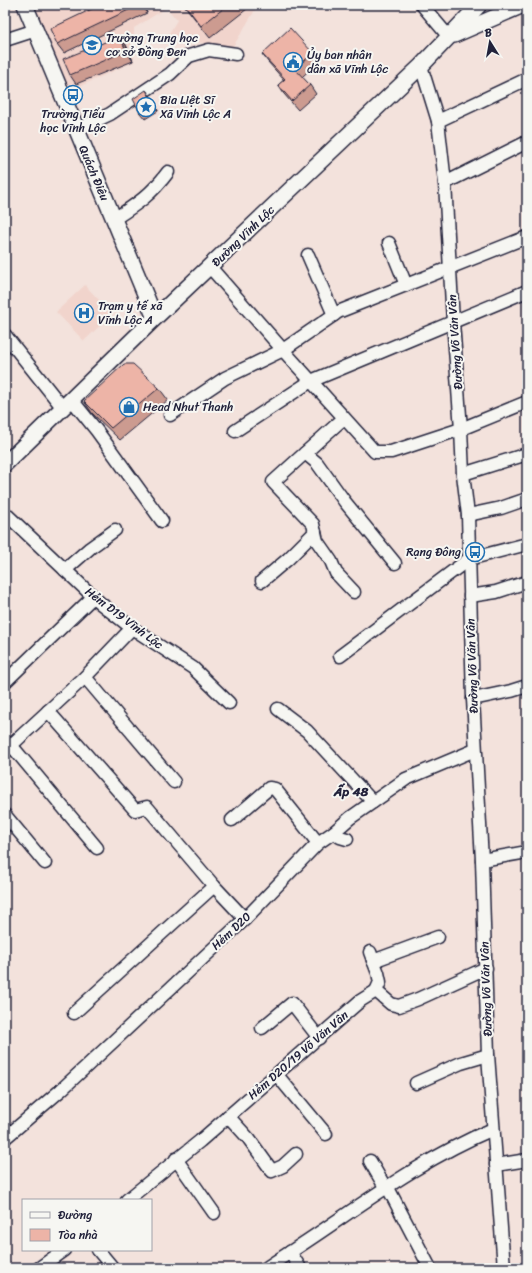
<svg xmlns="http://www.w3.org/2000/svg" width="532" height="1273" font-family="Sriracha,sans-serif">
  <rect width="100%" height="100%" fill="#f3e2dc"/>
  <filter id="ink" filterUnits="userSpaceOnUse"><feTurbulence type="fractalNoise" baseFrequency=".025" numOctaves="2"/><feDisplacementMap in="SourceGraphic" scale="8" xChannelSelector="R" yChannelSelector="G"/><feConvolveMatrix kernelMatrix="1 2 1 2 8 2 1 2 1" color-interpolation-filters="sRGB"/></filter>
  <g filter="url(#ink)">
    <g fill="#f1d4cc">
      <polygon points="33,5 258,5 231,50 168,35 177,20 166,7 163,10 134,28 134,62 69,91"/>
      <polygon points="85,285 112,314 84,341 56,312"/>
    </g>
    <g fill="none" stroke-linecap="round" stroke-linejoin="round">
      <g stroke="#22223b" stroke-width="15">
        <g id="minor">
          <polyline points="422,5 449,37"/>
          <polyline points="5,40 36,30"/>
          <polyline points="421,66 438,121 445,183 453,322 461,429 463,474 468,515 473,699 482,860 488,1055 504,1268"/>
          <polyline points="438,121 527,79"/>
          <polyline points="76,130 110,114 170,74 189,56 209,50 236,54"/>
          <polyline points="445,183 527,142"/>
          <path d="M114 219C137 204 151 195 168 172"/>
          <polyline points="389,243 406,285"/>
          <polyline points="308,255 334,315"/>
          <polyline points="210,267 283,350 375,452 391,452 461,429 527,402"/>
          <polyline points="5,335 63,408"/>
          <polyline points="72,400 97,431 162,521"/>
          <polyline points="170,415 225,378 283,350 338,312 527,237"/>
          <polyline points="344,418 305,453 317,463 345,502 395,563"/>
          <polyline points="235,431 311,381 527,291"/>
          <polyline points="305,453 273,482 313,524 317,541 331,561 336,573 354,592"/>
          <polyline points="463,474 527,454"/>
          <polyline points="5,513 100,603 132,628 193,668 229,703"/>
          <polyline points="468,515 501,508 527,499"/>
          <polyline points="65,570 90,548 115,530"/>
          <polyline points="262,581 288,559 315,532"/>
          <polyline points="470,596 496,592 527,582"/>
          <polyline points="340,656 469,559 527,544"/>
          <polyline points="85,677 174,782"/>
          <polyline points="5,682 93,597"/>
          <polyline points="473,699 511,691 527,686"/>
          <polyline points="278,709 307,731 373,802"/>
          <polyline points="48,711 135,810 147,807 214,886 245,919"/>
          <polyline points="11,745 97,848"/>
          <polyline points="5,751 85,677 132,628"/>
          <polyline points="5,815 45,863"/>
          <polyline points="232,820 267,790 269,788 275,789 318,843"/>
          <polyline points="334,832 340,837 347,839"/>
          <polyline points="482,860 527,852"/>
          <polyline points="370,952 378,973 380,982 376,991"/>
          <polyline points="373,961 438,937"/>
          <polyline points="74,1013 214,886"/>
          <polyline points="262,1028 292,1003 319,1038"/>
          <polyline points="277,1075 326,1134"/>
          <polyline points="416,1083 461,1063 488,1055"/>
          <polyline points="228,1116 249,1139 272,1171 283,1166 296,1154"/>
          <polyline points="5,1138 61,1090 245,919 318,843 334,832 350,818 406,779 475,750"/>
          <polyline points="176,1159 214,1213"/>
          <polyline points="370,1161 385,1187"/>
          <polyline points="496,1165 527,1160"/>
          <polyline points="387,1186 430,1268"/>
          <polyline points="127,1200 200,1141 360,1001 376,991 391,1004 399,1006 418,999 486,968"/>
          <polyline points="98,1250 113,1268"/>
          <polyline points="290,1252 300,1268"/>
          <polyline points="39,1268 64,1250"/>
          <path d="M266 1268C289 1253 312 1238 335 1222 386 1187 436 1153 493 1129"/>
        </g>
      </g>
      <g stroke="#22223b" stroke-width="18">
        <g id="major">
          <polyline points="25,5 155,318"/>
          <polyline points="454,35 523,5"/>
          <polyline points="5,464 155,318 421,66 479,5"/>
        </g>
      </g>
      <use href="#minor" stroke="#f6f6f2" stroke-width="12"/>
      <use href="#major" stroke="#f6f6f2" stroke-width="15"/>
    </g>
    <g fill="#cc9b90" stroke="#22223b">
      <polygon points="100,5 143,5 147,13 64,53 57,44"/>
      <polygon points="184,5 252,5 210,38"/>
      <polygon points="120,36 126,45 133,61 76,84 70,75"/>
      <polygon points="313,53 319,61 302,77 310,85 316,94 298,110 284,94 278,85 284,80 268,62 262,54"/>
      <polygon points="146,90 150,96 158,111 145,119 140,113"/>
      <polygon points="159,388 168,400 120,440 92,413 84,401"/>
    </g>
    <g fill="#a67e75" stroke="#22223b">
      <polygon points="142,5 143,5 147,13"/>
      <polygon points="120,36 126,45 133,61 126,51"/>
      <polygon points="146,90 150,96 158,111 154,105"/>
    </g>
    <g fill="#edb4a7" stroke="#22223b">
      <polygon points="100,5 139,5 57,44 50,29"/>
      <polygon points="185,5 228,5 201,26"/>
      <polygon points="290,28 313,53 295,69 310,85 292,101 278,85 285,79 262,54"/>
      <polygon points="120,36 126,51 70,75 63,59"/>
      <polygon points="146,90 154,105 140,113 133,99"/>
      <polygon points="124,364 133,364 159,388 111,428 84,401"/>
    </g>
  </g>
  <defs>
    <g id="school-ring" transform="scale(1)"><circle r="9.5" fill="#f6f6f2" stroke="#1f6fb2" stroke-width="1.5"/><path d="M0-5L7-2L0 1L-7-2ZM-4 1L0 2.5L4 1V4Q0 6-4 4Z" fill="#1f6fb2"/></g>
    <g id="civic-ring" transform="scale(1)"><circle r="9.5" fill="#f6f6f2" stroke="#1f6fb2" stroke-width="1.5"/><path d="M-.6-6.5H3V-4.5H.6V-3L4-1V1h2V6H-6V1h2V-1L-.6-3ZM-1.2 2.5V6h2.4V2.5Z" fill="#1f6fb2"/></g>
    <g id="bus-ring" transform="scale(1)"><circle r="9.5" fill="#f6f6f2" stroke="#1f6fb2" stroke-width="1.5"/><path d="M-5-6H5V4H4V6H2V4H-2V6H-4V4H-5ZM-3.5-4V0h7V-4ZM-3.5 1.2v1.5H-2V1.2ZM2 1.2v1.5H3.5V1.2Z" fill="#1f6fb2"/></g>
    <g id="sight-ring" transform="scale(1)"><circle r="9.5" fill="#f6f6f2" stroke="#1f6fb2" stroke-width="1.5"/><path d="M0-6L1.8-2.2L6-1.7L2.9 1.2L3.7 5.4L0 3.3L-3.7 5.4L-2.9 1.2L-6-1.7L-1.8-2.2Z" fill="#1f6fb2"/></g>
    <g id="hospital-ring" transform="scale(1)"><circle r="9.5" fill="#f6f6f2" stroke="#1f6fb2" stroke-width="1.5"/><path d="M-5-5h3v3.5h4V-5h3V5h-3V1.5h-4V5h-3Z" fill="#1f6fb2"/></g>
    <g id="shop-ring" transform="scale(1)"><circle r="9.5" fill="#f6f6f2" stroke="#1f6fb2" stroke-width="1.5"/><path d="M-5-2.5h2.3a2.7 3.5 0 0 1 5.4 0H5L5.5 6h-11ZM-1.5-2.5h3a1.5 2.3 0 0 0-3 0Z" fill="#1f6fb2"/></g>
  </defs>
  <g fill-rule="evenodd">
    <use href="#school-ring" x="92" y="45"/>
    <use href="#civic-ring" x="293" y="62"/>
    <use href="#bus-ring" x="73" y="95"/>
    <use href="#sight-ring" x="146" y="107"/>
    <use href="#hospital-ring" x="84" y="313"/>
    <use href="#shop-ring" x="129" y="407"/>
    <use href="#bus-ring" x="475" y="552"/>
  </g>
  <g text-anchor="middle" stroke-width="4" stroke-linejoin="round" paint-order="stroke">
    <g font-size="12" fill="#22223b" stroke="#f6f6f2" text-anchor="start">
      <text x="106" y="42">Trường Trung học<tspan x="106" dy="14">cơ sở Đồng Đen</tspan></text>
      <text x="307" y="59">Ủy ban nhân<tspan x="307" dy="14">dân xã Vĩnh Lộc</tspan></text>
      <text x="160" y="104">Bia Liệt Sĩ<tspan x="160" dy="14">Xã Vĩnh Lộc A</tspan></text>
      <text x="73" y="118" text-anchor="middle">Trường Tiểu<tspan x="73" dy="14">học Vĩnh Lộc</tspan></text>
      <text x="98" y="310">Trạm y tế xã<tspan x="98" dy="14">Vĩnh Lộc A</tspan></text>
      <text x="143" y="411">Head Nhut Thanh</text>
      <text x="461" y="556" text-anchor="end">Rạng Đông</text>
    </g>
    <g font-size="12" fill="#22223b" stroke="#f6f6f2">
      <text transform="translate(94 173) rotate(67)" y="4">Quách Điêu</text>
      <text transform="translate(243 236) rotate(-44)" y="4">Đường Vĩnh Lộc</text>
      <text transform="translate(455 342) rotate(-94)" y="4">Đường Võ Văn Vân</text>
      <text transform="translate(124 618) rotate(37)" y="4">Hẻm D19 Vĩnh Lộc</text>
      <text transform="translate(472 666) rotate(-92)" y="4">Đường Võ Văn Vân</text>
      <text transform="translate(231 931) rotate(-43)" y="4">Hẻm D20</text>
      <text transform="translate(486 989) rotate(-92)" y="4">Đường Võ Văn Vân</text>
      <text transform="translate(298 1055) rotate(-41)" y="4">Hẻm D20/19 Võ Văn Vân</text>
    </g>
    <g font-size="13" font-weight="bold" fill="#22223b" stroke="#f6f6f2">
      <text x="351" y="796">Ấp 48</text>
    </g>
  </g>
  <rect width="532" height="1273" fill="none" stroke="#f6f6f2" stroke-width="20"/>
  <rect x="10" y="10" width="512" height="1253" fill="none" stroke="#22223b" stroke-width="1.5" filter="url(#ink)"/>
  <rect x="22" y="1199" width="130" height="52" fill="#f6f6f2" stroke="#a1a1a9"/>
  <rect x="30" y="1212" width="20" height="6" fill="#f6f6f2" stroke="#a1a1a9"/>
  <text x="58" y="1219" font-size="12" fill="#22223b">Đường</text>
  <rect x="30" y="1229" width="20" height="12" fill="#edb4a7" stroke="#a1a1a9"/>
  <text x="58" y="1239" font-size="12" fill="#22223b">Tòa nhà</text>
  <g transform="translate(490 42) rotate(349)" stroke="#f6f6f2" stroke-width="3" paint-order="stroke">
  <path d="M0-3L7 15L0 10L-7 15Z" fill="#22223b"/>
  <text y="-6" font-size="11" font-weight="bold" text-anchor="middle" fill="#22223b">B</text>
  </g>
</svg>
